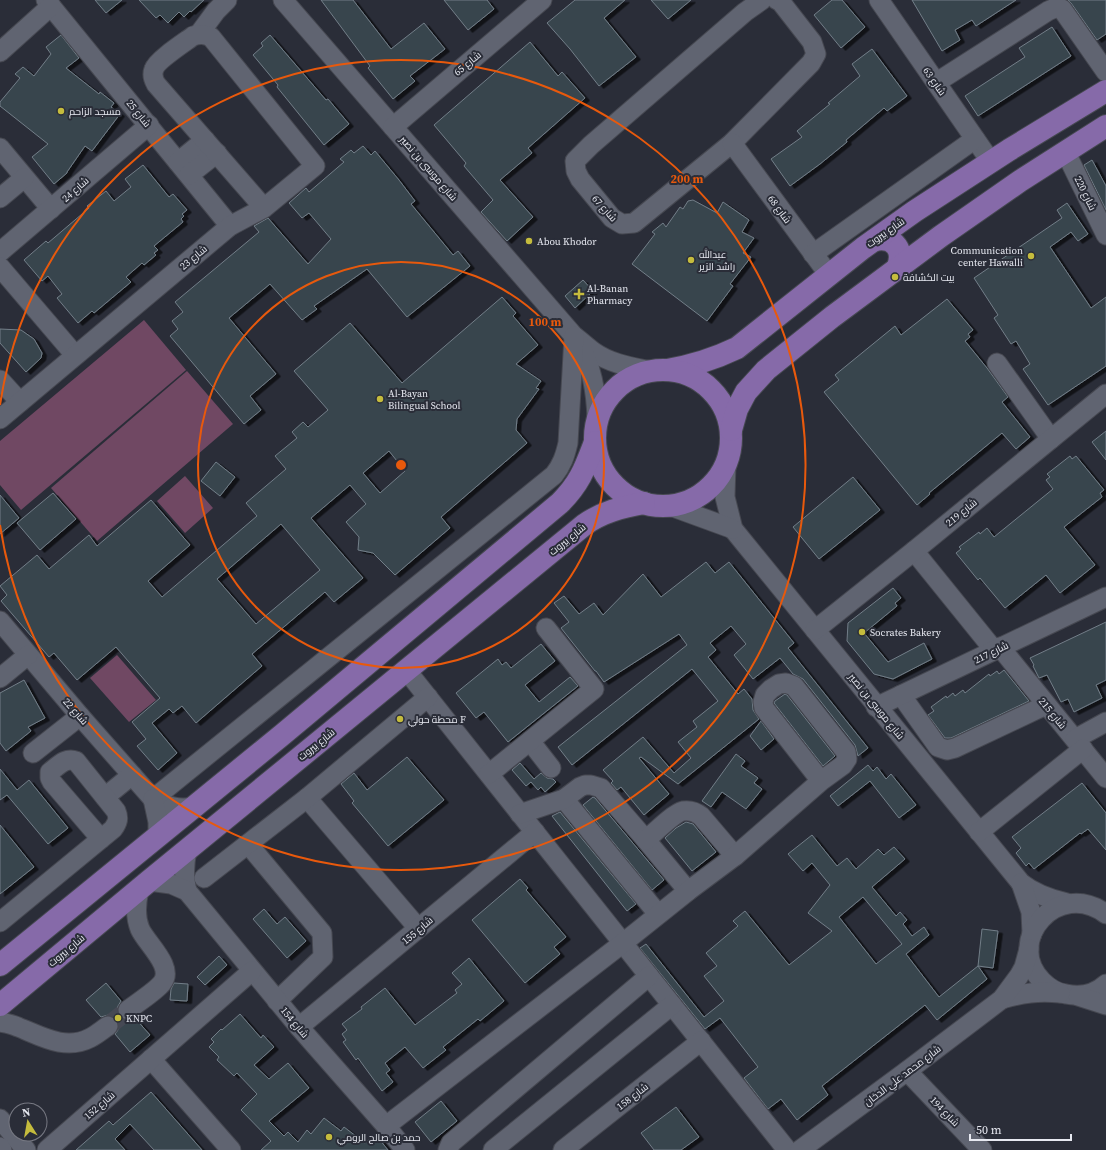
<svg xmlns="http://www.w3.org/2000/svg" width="1106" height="1150" font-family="'Source Serif 4',Cairo,serif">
  <defs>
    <filter id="shadow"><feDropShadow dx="4.5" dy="2.5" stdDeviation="0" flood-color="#0009"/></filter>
  </defs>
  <rect width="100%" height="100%" fill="#2a2d38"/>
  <g fill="#704863">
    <polygon points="144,320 186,370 21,510 0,485 0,441"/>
    <polygon points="187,371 233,424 97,541 51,488"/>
    <polygon points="185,476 213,508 185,533 157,501"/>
    <polygon points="117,655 156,700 129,722 90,678"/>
  </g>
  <g fill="#39454d" stroke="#727e88" fill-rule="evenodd" filter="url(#shadow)">
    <polygon points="95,0 122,0 106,13"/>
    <polygon points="139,0 204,0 191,12 190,11 184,17 179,12 168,23 160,15 156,18"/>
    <polygon points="321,0 353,0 391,49 424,23 445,49 410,76 415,81 393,99 368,68 370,66"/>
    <polygon points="444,0 487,0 494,9 468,30"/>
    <polygon points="575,0 625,0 604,18 636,57 599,86 570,49 547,23"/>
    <polygon points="651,0 691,0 668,19"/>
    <polygon points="832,0 842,0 865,27 841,48 814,15"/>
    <polygon points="912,0 1016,0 976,26 972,20 955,30 960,40 942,51"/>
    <polygon points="1068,0 1106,0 1106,34 1097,40 1071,3"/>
    <polygon points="1052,27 1071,56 978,116 965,96 1025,57 1019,48"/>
    <polygon points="61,35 79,58 66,68 99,94 100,92 114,103 111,107 120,114 92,151 85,146 67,172 67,173 54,184 32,157 48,144 0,106 0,102 20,78 15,74 23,67 34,76 51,54 46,47"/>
    <polygon points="270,35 326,100 328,99 349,124 324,145 277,87 278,85 253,55 263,46 261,43"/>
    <polygon points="530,42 558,76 562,72 585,98 528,148 532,153 500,180 533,217 507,241 481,212 493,200 464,166 466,163 434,125"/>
    <polygon points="872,49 907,96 887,111 884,108 846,140 847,142 820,164 790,186 771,159 802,137 797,131 830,104 828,103 860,76 852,64"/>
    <polygon points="363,146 371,155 375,151 399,180 415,201 411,204 453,255 458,251 470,266 407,317 367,269 314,306 317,309 302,320 270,284 229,318 276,374 250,396 261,410 244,424 170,336 178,329 172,321 183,312 175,302 259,232 254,226 268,218 308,264 331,239 309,213 302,218 289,203 306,188 309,192 344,162 340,159 351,150 354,153"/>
    <polygon points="1092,160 1106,186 1106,210 1084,165"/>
    <polygon points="143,165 169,197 173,194 187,210 182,214 184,216 181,219 183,222 154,246 158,250 154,253 156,255 144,265 142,263 126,277 131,282 94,313 92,311 78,323 57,298 62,294 48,276 42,281 24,260 46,241 48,243 89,208 87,206 106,191 114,201 131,187 125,179"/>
    <polygon points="693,200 717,213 723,202 749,220 742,232 754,238 743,253 751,257 730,284 733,286 707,321 632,264 655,234 652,232 663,223 666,227 680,207 683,209 688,201"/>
    <polygon points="1067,203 1088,234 1078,241 1071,232 1050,247 1091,308 1106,297 1106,366 1048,405 1023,369 1030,364 1016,341 1011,344 994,318 998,315 974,278 1062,218 1057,210"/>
    <polygon points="583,280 593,291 575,308 565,296"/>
    <path d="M502 297 516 313 513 316 538 345 516 364 541 381 536 388 539 389 517 419 516 430 527 443 441 517 450 528 395 575 373 553 358 550 359 537 346 522 366 504 350 485 311 518 363 578 334 602 325 592 252 654 262 666 196 723 182 706 173 713 169 709 152 723 177 753 158 770 137 746 146 739 132 722 160 698 116 647 77 680 54 653 49 657 1 601 7 595 0 586 37 555 49 569 89 535 97 546 151 500 190 545 148 581 162 597 257 516 246 503 286 469 275 456 297 438 292 432 303 422 308 427 328 410 294 371 350 323 402 383ZM389 451 405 471 380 493 363 473ZM281 524 320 570 256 624 217 579Z"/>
    <polygon points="947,299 973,330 968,334 970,337 965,341 987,368 1008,397 1002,402 1030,437 1016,449 1002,433 929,493 930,494 917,505 824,392 839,380 835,375 895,326 901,335"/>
    <polygon points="0,329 21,330 34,339 42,353 41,358 26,372 0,343"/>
    <polygon points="1106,431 1106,460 1092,442"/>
    <polygon points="1070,456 1072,459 1076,456 1104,490 1100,493 1102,497 1064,527 1095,565 1060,593 1046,575 1005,608 980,578 978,580 956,553 961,549 959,547 979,532 980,534 987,528 994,537 1053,489 1046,480 1050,477 1047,474"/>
    <polygon points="216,462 235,477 220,496 201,481"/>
    <polygon points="853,477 880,510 819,559 793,527"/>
    <polygon points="53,493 76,519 40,550 17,523"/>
    <polygon points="0,495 19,518 0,534"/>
    <polygon points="706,562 715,573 729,562 794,643 788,648 868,748 858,756 855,745 803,679 793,674 780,658 753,679 734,655 746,644 731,626 710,643 716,650 708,657 738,694 744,689 752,699 753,710 759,719 678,784 641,757 639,758 669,794 644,815 621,787 617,790 611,783 613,781 603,770 643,737 674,773 691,758 678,742 697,727 693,721 718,701 692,669 572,765 558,747 687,645 679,634 604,682 596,671 595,671 561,628 569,622 554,603 564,596 579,614 594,603 603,615 643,574 661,597"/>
    <polygon points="893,588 901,598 895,603 897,606 864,633 888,662 924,643 932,659 893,679 874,674 847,641 848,623"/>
    <polygon points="1106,622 1106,680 1096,685 1102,698 1074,712 1068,699 1061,702 1047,675 1039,678 1033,666 1034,665 1030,658"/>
    <polygon points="541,644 555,661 525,685 539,702 570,677 578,686 508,742 484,712 476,718 456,693 498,659 502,665 506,662 511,668"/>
    <polygon points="1004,670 1029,701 951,738 945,738 928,715 934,711 931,707 946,696 947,698 953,693 955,696 963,690 965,693 989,674 990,676 997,671 999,674"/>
    <polygon points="24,680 45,718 28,727 31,731 6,751 0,743 0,693"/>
    <polygon points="785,694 787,695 835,756 823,766 774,703 775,701"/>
    <polygon points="761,721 774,739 761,750 750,736"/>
    <polygon points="736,754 745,761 741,766 758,778 754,783 762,789 746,809 722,792 711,807 702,801"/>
    <polygon points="407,757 444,800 388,846 352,803 354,801 341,784 354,773 367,790"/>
    <polygon points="520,763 534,779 541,773 547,778 553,779 556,782 545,792 541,787 538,790 531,782 526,786 512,770"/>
    <polygon points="868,765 873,771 877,767 886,779 891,774 916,805 899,818 870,781 838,806 830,796"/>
    <polygon points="0,769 17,790 29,780 68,828 48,844 7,795 0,800"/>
    <polygon points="1082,783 1106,813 1106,850 1088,829 1081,834 1080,833 1034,869 1029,863 1026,866 1016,853 1021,848 1012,837"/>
    <polygon points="593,797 595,798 664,880 652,890 583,805"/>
    <polygon points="560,812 636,904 627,911 552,816"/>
    <polygon points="686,822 693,824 716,852 692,871 665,838 676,828"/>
    <polygon points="0,825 34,867 0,894"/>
    <path d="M812 835 837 866 847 858 856 869 878 849 884 855 894 847 905 859 872 887 896 916 900 912 907 920 903 924 912 936 924 927 929 935 906 954 939 997 978 966 987 979 937 1020 925 1005 822 1086 828 1095 797 1120 781 1099 768 1109 744 1078 758 1067 720 1018 705 1029 640 948 646 944 704 1017 724 1001 704 976 717 966 706 953 738 926 733 921 745 911 789 965 832 931 808 913 830 885 812 863 803 871 788 854ZM863 897 902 944 876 964 839 917Z"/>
    <polygon points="520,879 528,888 526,890 566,937 554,947 560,954 525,983 472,920"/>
    <polygon points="264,909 277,924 285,917 306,941 287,958 253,919"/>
    <polygon points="982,929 998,931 993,968 978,966"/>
    <polygon points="219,956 227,965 205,985 197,977"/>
    <polygon points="469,958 504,1001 480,1021 478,1019 443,1047 446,1050 423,1068 405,1047 385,1063 390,1070 386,1073 393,1082 382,1091 358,1058 356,1060 343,1042 346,1040 342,1034 347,1030 342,1024 362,1009 361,1007 385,988 415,1025 457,993 455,990 462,984 452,973"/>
    <polygon points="106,983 121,1001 118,1006 117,1011 119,1017 124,1020 129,1021 135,1018 150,1035 130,1052 115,1034 118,1030 119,1026 117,1019 113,1016 108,1015 101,1017 86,1000"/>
    <polygon points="174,983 188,984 187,1001 170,1000 171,989"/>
    <polygon points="240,1014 261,1038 263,1035 274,1047 254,1065 269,1079 288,1063 309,1088 269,1121 284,1136 288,1132 298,1142 307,1130 311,1134 324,1118 341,1131 344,1127 365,1143 375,1134 388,1150 261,1150 271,1141 241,1110 257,1094 237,1073 234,1076 217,1060 219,1057 209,1047 214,1042 211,1039 221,1029 222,1030"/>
    <polygon points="151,1092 202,1150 154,1150 130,1124 115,1139 125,1150 76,1150 109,1121 113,1125"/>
    <polygon points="441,1101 457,1121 431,1142 415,1122"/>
    <polygon points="676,1107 699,1137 681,1150 654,1150 641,1133"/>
  </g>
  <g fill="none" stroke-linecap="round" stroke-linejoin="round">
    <polyline stroke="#464954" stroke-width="19" stroke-dasharray="19 10" stroke-linecap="butt" points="108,1026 128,1010"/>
    <g stroke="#464851" stroke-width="21">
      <g id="minor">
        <polyline points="46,0 230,226"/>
        <path d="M283 0 574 336C581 341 587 347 594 352 611 364 632 367 651 371"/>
        <polyline points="762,0 745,12 591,145 575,161 576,171 580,179 612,218 622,224 634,223 732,143 811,63 816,54 812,42 780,1 777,0"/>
        <polyline points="879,0 991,162"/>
        <polyline points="199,34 216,11 227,0"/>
        <polyline points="0,52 51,6"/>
        <polyline points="937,82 1048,11 1057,7 1062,9 1106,72"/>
        <polyline points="393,127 542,0"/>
        <polyline points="732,143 829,275"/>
        <polyline points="0,148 51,209"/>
        <polyline points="1065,151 1106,235"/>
        <polyline points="178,162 205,140"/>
        <polyline points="189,175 217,153"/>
        <polyline points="0,198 24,178"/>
        <polyline points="0,252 149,125"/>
        <polyline points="813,254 975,139"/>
        <polyline points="0,267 75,355"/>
        <path d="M578 342C592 366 596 391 597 419"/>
        <polyline points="997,363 1051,439"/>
        <polyline points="0,380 20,402"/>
        <path d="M0 419 230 226 264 208 315 166 211 37C204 34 200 34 193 36 185 42 157 60 154 69 152 74 153 79 156 84L264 208"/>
        <path d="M726 464 725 497 733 529 1021 883C1035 894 1049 899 1067 903"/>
        <polyline points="670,506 733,529"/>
        <polyline points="914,551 994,650"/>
        <path d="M0 621 80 716 153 799C167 806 178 810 193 807"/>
        <polyline points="815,630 914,551 1106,394"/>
        <polyline points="1000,647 1106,778"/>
        <polyline points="407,671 787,1150"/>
        <polyline points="0,678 28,655"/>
        <polyline points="901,695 938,747 947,750 955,748 1046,705"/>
        <polyline points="876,707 1106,597"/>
        <polyline points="1075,739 1106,722"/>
        <polyline points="530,741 551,768"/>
        <polyline points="33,753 80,716"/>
        <polyline points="489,774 594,689 546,628"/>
        <polyline points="105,797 132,775"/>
        <polyline points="307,798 418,928"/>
        <path d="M153 799 554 475C562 465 565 456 568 443L574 336"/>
        <polyline points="153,799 158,822 158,837"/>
        <polyline points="564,799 658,914"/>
        <polyline points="520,814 564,799 580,787 585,785 591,785 601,788 646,840 688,891"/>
        <polyline points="979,832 1083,749"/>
        <path d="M646 840C654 833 674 813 683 811 690 810 696 812 701 816L735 856"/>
        <polyline points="248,844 322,933 323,957 277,1001"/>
        <path d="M187 850C184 865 183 877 187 891"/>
        <polyline points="204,878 307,798 428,697"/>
        <polyline points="149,881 171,884 187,891 299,1027 386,1126 405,1150"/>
        <polyline points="1021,883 1031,912 1032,934"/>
        <path d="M1106 914C1058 878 1003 941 1042 981 1049 988 1057 993 1066 994 1080 997 1095 994 1106 984"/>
        <path d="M0 922 113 829C118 822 119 818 116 811L76 761C66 757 59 765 50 772V778L52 782 101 839"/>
        <polyline points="1078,996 1106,1005"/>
        <path d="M1002 999C1023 993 1038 991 1060 993"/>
        <path d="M128 1010C137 1003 156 991 162 983 175 967 146 943 140 929 135 917 136 903 139 890"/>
        <path d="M0 1022C6 1023 12 1024 18 1027 41 1036 65 1051 90 1038 96 1035 102 1030 108 1026"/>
        <polyline points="299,1027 535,832"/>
        <polyline points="151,1059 231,1150"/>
        <polyline points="907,1071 982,1150"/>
        <polyline points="0,1119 26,1150"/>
        <polyline points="386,1126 623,943 688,891 735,856 821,781 843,765 847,759 846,752 794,686 786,683 779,684 771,689 765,695 763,702 764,708 821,781"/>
        <polyline points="0,1147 2,1150"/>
        <polyline points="47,1150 252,971"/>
        <polyline points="448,1150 451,1143 649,976"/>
        <polyline points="493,1150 672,1005"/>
        <polyline points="563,1150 701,1041"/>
        <polyline points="800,1150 907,1071 1002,999 1019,976 1024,967 1029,949"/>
      </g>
    </g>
    <g stroke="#464851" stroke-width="24">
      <g id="major">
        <path d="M875 240C895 236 905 251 897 269"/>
        <path d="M667 370C692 366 714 359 737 348L863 248 915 211 1009 150 1106 91"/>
        <circle cx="663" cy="438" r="68"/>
        <polyline points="731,430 737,409 746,392 766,370 832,317 941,236 1020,181 1106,126"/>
        <path d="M0 965 282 735 560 503C580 483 585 468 595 442"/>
        <path d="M0 1005 149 881 584 525C602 512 622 507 644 503"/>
      </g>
    </g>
    <use href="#minor" stroke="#606471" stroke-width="19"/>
    <use href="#major" stroke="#866aa9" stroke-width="22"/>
  </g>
  <g fill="none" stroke="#e8590c" stroke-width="2">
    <circle cx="401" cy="465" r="203"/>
    <path d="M0 405A405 405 0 1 1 0 525"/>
  </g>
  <g fill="#c5bc3d" stroke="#2a2d38" stroke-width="1.5">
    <circle cx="61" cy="111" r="4"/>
    <circle cx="529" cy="241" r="4"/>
    <circle cx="1031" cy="256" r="4"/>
    <circle cx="691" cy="260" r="4"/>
    <circle cx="895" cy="277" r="4"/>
    <path d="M577 288h4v4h4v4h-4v4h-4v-4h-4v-4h4z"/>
    <circle cx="380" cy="399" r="4"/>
    <circle cx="862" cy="632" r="4"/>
    <circle cx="400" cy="719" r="4"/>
    <circle cx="118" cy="1018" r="4"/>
    <circle cx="329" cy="1137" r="4"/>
  </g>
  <g text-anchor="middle" stroke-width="4" stroke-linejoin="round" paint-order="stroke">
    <g font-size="10" fill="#e7e9f1" stroke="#2a2d38">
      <text transform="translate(467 63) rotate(-40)" y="4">شارع 65</text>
      <text transform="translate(935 81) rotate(55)" y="4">شارع 63</text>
      <text transform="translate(139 113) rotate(51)" y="4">شارع 25</text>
      <text transform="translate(429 168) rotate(49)" y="4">شارع موسى بن نصير</text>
      <text transform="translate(75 189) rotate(-41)" y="4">شارع 24</text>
      <text transform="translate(1086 193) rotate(64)" y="4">شارع 220</text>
      <text transform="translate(605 208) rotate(48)" y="4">شارع 67</text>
      <text transform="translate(780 209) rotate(54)" y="4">شارع 68</text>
      <text transform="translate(885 232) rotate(-35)" y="4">شارع بيروت</text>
      <text transform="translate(193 257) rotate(-40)" y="4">شارع 23</text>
      <text transform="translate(961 512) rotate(-39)" y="4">شارع 219</text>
      <text transform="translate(567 539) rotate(-39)" y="4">شارع بيروت</text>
      <text transform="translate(991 652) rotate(-26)" y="4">شارع 217</text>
      <text transform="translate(877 706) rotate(51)" y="4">شارع موسى بن نصير</text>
      <text transform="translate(76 711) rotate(49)" y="4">شارع 22</text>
      <text transform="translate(1053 713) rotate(51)" y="4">شارع 215</text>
      <text transform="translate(316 744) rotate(-39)" y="4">شارع بيروت</text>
      <text transform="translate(417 930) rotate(-40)" y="4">شارع 155</text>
      <text transform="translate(66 950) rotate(-40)" y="4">شارع بيروت</text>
      <text transform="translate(295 1022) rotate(50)" y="4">شارع 154</text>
      <text transform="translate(902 1075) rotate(-37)" y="4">شارع محمد علي الدخان</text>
      <text transform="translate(632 1096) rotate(-38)" y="4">شارع 158</text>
      <text transform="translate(99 1105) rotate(-41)" y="4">شارع 152</text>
      <text transform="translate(945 1111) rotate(46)" y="4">شارع 194</text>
    </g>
    <g font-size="10" fill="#e7e9f1" stroke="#2a2d38" text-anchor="start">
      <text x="69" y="115">مسجد الزاحم</text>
      <text x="537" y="245">Abou Khodor</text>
      <text x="1023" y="254" text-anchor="end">Communication<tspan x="1023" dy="12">center Hawalli</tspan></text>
      <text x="699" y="258">عبدالله<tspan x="699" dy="12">راشد الزير</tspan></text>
      <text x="903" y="281">بيت الكشافة</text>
      <text x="587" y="292">Al-Banan<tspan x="587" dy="12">Pharmacy</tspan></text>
      <text x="388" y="397">Al-Bayan<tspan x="388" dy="12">Bilingual School</tspan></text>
      <text x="870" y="636">Socrates Bakery</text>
      <text x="408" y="723">محطة حولي F</text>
      <text x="126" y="1022">KNPC</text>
      <text x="337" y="1141">حمد بن صالح الرومي</text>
    </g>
  </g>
  <circle cx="401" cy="465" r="6" fill="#e8590c" stroke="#2a2d38" stroke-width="2"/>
  <g font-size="12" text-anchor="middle" font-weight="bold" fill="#e8590c" stroke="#2a2d38" stroke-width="4" stroke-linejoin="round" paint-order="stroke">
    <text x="687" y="183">200 m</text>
    <text x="545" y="326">100 m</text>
  </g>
  <g transform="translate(28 1122) rotate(349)"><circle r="19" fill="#2a2d38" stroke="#767882"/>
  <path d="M0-3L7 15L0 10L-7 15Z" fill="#c5bc3d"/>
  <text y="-6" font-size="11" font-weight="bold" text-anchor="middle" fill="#e7e9f1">N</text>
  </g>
  <path d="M970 1134v6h101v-6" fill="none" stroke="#e7e9f1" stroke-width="2"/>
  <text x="976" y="1134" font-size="12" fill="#e7e9f1" stroke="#2a2d38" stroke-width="3" paint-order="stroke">50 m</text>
</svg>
